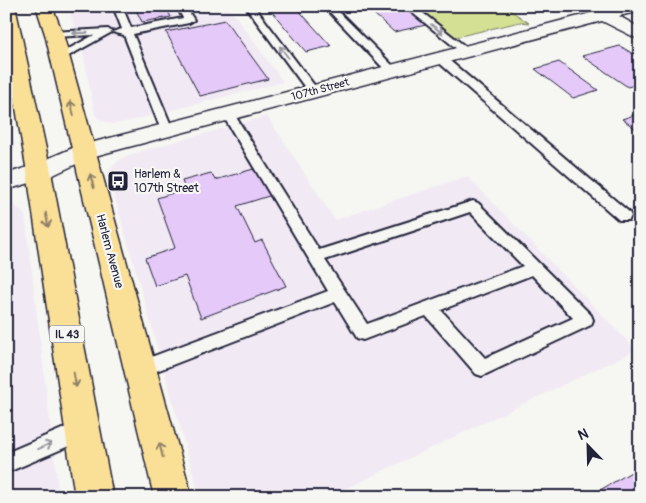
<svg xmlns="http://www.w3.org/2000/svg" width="646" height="503" font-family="Pangolin,sans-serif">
  <rect width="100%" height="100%" fill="#f6f6f2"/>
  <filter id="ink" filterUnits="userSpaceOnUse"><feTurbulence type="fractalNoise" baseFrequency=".02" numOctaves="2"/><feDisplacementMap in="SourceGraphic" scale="10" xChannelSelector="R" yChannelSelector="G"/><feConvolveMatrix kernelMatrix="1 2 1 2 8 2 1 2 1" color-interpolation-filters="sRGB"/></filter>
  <g filter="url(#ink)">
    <g fill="#f1e9f4">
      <polygon points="68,6 228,6 283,82 125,122 113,124 102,121 95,115 84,56"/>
      <polygon points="6,74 15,148 10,159 6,162"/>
      <polygon points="267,116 335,220 467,176 636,350 328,497 200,497 108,173 117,162 128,155"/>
      <polygon points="6,204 16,206 25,216 59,497 6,497"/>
    </g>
    <polygon fill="#d4e093" stroke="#7b8167" points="416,6 504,6 529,23 520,22 456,37"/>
    <g fill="#e5caf9" stroke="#22223b">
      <polygon points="134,6 165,6 171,17 142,22"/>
      <polygon points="267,6 295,6 331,46 306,52"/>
      <polygon points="365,6 403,6 426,25 394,32"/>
      <polygon points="225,20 268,79 200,96 166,32"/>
      <polygon points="620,46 640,58 640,83 628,87 582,56"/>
      <polygon points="559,62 598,90 573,98 535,69"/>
      <polygon points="640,113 640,132 622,119"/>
      <polygon points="257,168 272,195 237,206 255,243 262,240 286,286 201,318 185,276 155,286 145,258 175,248 157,198 185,189 182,181 211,173 215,180"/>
      <polygon points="640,467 640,497 588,497"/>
    </g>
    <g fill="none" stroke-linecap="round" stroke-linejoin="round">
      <g stroke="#22223b" stroke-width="4">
        <g id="service">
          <polygon points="113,6 122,6 131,28 183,18 176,6 185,6 194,20 189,23 133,34 173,130 171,133 167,134 161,130 124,35 112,32 63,59 59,60 54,57 94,35 54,37 51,36 51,32 108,29 112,32 122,29"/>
          <polygon points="245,6 254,6 317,89 319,91 317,93 309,93"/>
          <polygon points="324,6 333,6 396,69 397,71 396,73 388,73"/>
          <polygon points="404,6 414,6 471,51 466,54 462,53"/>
          <polygon points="440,55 444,56 629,212 631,216 629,220 619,220 436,60 435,58"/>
          <polygon points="25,89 29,90 31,92 29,94 6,99 6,93"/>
          <path d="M228 111 234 114 319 250 473 201 478 203 591 315 593 320 591 325 482 376 476 374 426 316 363 340 357 338 335 302 141 377 135 375 132 369 135 363 328 291 222 114ZM470 212 523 266 367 324 325 260ZM532 275 573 318 485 358 441 310Z"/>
          <polygon points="83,420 90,423 93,430 90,437 6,473 6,453"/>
        </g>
      </g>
      <g stroke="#22223b" stroke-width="3">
        <polygon id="minor" points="618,6 640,6 640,11 619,16 640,28 640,40 602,21 91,157 47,178 6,190 6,174 31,166 75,147"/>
      </g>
      <g stroke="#22223b" stroke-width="3">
        <g id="primary">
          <polygon points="6,6 15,6 51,172 113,497 75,497 27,172 6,50"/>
          <polygon points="36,6 52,6 63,34 192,497 154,497 45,34"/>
        </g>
      </g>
      <use href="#service" fill="#f6f6f2" fill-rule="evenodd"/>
      <use href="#minor" fill="#f6f6f2" fill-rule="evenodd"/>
      <use href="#primary" fill="#fadf96" fill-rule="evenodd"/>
    </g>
    <defs><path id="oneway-shaft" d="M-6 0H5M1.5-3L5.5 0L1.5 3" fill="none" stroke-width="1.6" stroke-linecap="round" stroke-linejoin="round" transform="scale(1.25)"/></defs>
    <g stroke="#9797a0">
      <use href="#oneway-shaft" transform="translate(437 29) rotate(38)"/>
      <use href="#oneway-shaft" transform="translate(80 33) rotate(178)"/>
      <use href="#oneway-shaft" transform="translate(284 52) rotate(-127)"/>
      <use href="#oneway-shaft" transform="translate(45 446) rotate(-24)"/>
    </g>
    <g stroke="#8e8068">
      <use href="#oneway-shaft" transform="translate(72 108) rotate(-104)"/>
      <use href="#oneway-shaft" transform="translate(92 181) rotate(-105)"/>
      <use href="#oneway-shaft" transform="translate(47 220) rotate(80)"/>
      <use href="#oneway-shaft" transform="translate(75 380) rotate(80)"/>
      <use href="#oneway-shaft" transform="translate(161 450) rotate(-104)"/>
    </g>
  </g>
  <defs>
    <g id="bus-square" transform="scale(1.125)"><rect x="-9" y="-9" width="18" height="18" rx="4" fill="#22223b" stroke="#f6f6f2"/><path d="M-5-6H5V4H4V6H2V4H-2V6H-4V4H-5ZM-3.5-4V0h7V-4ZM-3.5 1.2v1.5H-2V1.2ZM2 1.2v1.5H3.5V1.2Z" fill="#fff"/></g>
  </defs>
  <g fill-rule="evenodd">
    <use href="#bus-square" x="118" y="181"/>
  </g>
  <g text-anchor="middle" stroke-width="4.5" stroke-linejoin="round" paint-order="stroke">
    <g font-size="11" fill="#22223b" stroke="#f6f6f2">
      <text transform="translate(320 89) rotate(-15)" y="4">107th Street</text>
    </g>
    <rect fill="#f6f6f2" stroke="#626272" stroke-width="1" x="49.5" y="325.5" width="35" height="17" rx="4"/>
    <g font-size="11" font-weight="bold" fill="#22223b">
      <text x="67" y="338">IL 43</text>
    </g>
    <g font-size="12" fill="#22223b" stroke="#f6f6f2" text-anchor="start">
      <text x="134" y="178">Harlem &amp;<tspan x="134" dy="14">107th Street</tspan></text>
    </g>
    <g font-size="12" fill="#22223b" stroke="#f6f6f2">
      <text transform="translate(110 251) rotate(75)" y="4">Harlem Avenue</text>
    </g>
  </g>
  <rect width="646" height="503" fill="none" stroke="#f6f6f2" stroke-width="25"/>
  <rect x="12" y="12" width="621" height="478" fill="none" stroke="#22223b" stroke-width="2" filter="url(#ink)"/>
  <g transform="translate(588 446) rotate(337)" stroke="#f6f6f2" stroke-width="4" paint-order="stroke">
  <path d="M0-4L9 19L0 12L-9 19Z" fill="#22223b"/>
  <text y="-8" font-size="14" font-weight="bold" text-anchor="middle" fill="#22223b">N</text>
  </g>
</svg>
